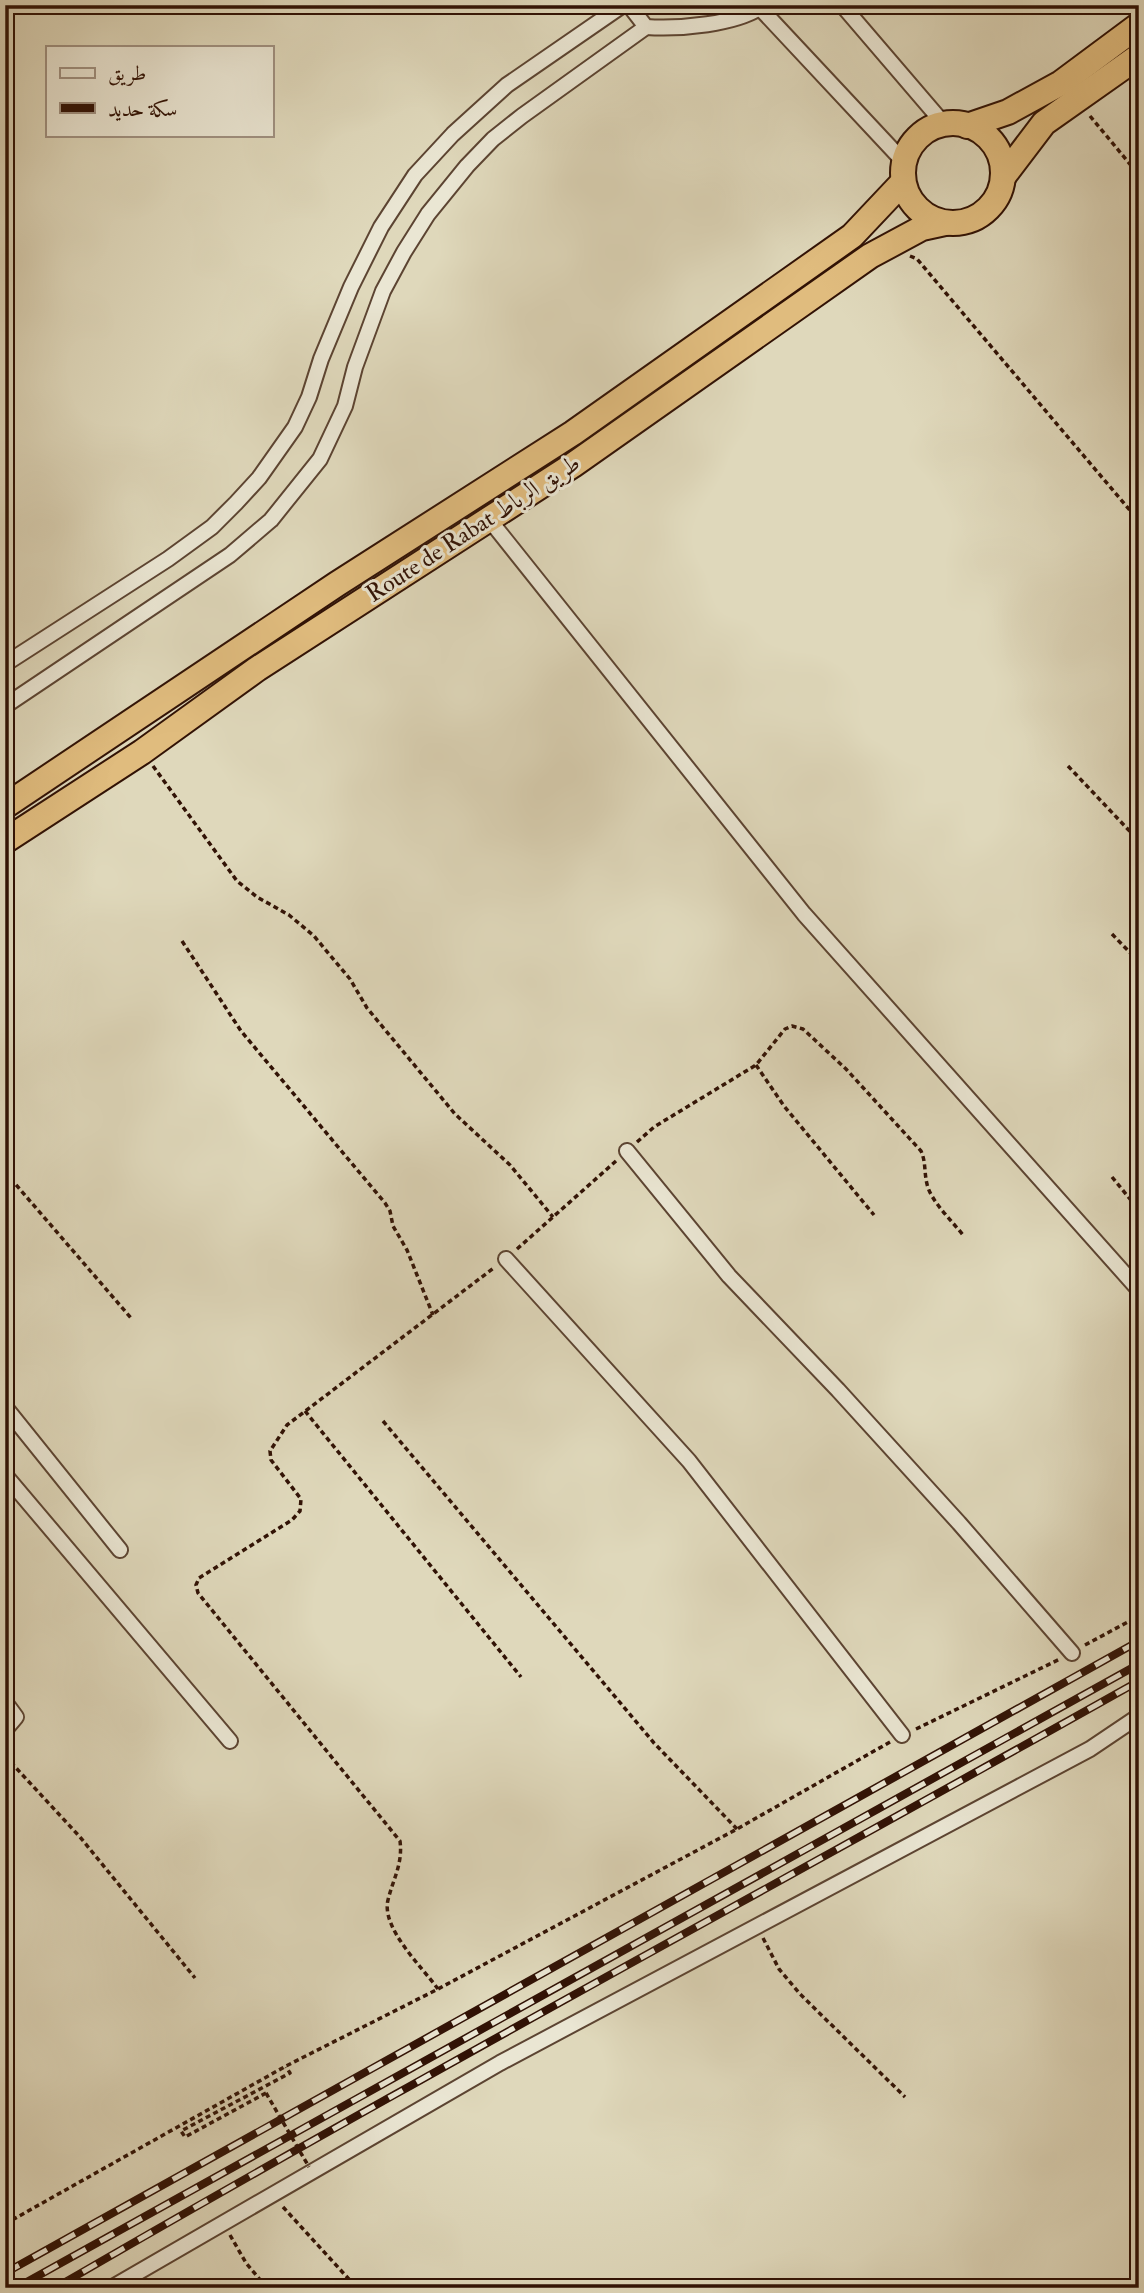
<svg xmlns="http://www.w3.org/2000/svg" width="1144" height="2293" font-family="'IM FELL Double Pica',Amiri,serif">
  <rect width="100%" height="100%" fill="#dfd8bb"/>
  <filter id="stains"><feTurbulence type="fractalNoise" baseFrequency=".00286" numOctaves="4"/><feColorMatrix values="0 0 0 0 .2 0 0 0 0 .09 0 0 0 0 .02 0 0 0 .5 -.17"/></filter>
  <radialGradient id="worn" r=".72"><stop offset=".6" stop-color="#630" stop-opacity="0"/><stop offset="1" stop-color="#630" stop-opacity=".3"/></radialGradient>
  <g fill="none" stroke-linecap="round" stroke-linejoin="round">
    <g stroke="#5c4432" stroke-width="18">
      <g id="street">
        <path d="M629 5 646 27C679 29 737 25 764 5"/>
        <polyline points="842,5 944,124"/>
        <polyline points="760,8 904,162"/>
        <polyline points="488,518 804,914 1139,1290"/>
        <polyline points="5,664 168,559 212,527 236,503 259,478 295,427 309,397 321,359 351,287 381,227 415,175 453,134 507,85 623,5"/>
        <polyline points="5,706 230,555 271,520 320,459 345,406 355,367 383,291 404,252 428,214 467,166 493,139 522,116 646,27"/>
        <polyline points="627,1151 729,1276 838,1390 959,1523 1072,1653"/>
        <polyline points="506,1259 689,1461 902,1735"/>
        <polyline points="5,1407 120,1550"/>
        <polyline points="5,1475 230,1741"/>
        <polyline points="5,1702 16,1717 5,1730"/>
        <polyline points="111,2288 500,2063 1090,1749 1139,1716"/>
      </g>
    </g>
    <g stroke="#311205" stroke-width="28">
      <g id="highway">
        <circle cx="953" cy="173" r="50"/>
        <polyline points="967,126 1008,112 1061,83 1139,25"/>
        <polyline points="1003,177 1044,123 1139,56"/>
        <polyline points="5,806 337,584 573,433 852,236 903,182"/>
        <polyline points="5,841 142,752 257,669 573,465 870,256 922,228 945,223"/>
      </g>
    </g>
    <g stroke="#311205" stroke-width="3.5" stroke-dasharray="5 3.5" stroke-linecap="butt">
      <polyline points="1090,116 1139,175"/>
      <polyline points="910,256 917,259 1139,521"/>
      <polyline points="153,766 237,881 257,897 289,915 314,936 350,979 367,1008 455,1114 510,1165 553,1217"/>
      <polyline points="1068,766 1139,841"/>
      <polyline points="1112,934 1139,962"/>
      <polyline points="182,941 241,1031 385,1203 390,1211 393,1226 407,1250 433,1315"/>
      <polyline points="756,1065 784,1106 874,1215"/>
      <path d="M637 1142 654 1127 756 1065 785 1029 792 1026 803 1029 846 1069 921 1151C926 1162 924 1172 927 1184 930 1200 952 1221 963 1235"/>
      <polyline points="5,1172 131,1318"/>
      <polyline points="1112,1177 1139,1210"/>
      <polyline points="517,1249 616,1161"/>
      <polyline points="305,1411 521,1677"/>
      <polyline points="383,1421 654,1743 737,1829"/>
      <polyline points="1085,1645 1139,1616"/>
      <polyline points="916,1729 1060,1659"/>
      <polyline points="5,1756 80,1837 195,1978"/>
      <polyline points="763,1938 779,1969 800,1994 905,2097"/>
      <path d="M438 1989C422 1967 381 1928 388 1900 393 1879 403 1864 400 1841L198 1593 196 1585 199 1578 292 1520 300 1511 301 1499 271 1460 270 1451 287 1425 495 1267"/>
      <polyline points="266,2093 185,2137 181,2131 290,2073 286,2067"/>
      <polyline points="283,2207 357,2288"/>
      <polyline points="5,2224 286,2066 438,1989 737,1829 890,1742"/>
      <polyline points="230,2235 246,2263 267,2288"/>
    </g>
    <use href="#street" stroke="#eae6d3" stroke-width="14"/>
    <use href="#highway" stroke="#e0bc7e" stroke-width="24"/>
    <g stroke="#311205" stroke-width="8">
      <g id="rail">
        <polyline points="5,2273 1139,1641"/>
        <polyline points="16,2288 1139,1664"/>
        <path d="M55 2288C413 2080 778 1884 1139 1681"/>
      </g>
    </g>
    <use href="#rail" stroke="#eae6d3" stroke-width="5" stroke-dasharray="16" stroke-linecap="butt"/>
    <polyline stroke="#311205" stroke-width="3.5" stroke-dasharray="5 3.5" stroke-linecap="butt" points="266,2093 309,2167"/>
  </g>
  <g text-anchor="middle" stroke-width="6" stroke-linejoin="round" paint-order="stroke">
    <g font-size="24" fill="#311205" stroke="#eae6d3">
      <text transform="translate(473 528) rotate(-33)" y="8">Route de Rabat طريق الرباط</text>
    </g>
  </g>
  <rect width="1144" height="2293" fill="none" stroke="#dfd8bb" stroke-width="28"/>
  <rect x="7" y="7" width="1130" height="2279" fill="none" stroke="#311205" stroke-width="3.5"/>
  <rect x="14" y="14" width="1116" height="2265" fill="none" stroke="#311205" stroke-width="2"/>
  <rect x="46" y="46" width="228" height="91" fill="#eae6d3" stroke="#a09181" stroke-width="2"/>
  <rect x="60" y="68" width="35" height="10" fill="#eae6d3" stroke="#a09181" stroke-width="2"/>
  <text x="108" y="80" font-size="21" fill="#311205">طريق</text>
  <rect x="60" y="103" width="35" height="10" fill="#311205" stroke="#a09181" stroke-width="2"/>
  <text x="108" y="116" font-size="21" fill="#311205">سكة حديد</text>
  <rect width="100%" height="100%" filter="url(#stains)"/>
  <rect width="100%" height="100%" fill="url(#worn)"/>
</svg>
